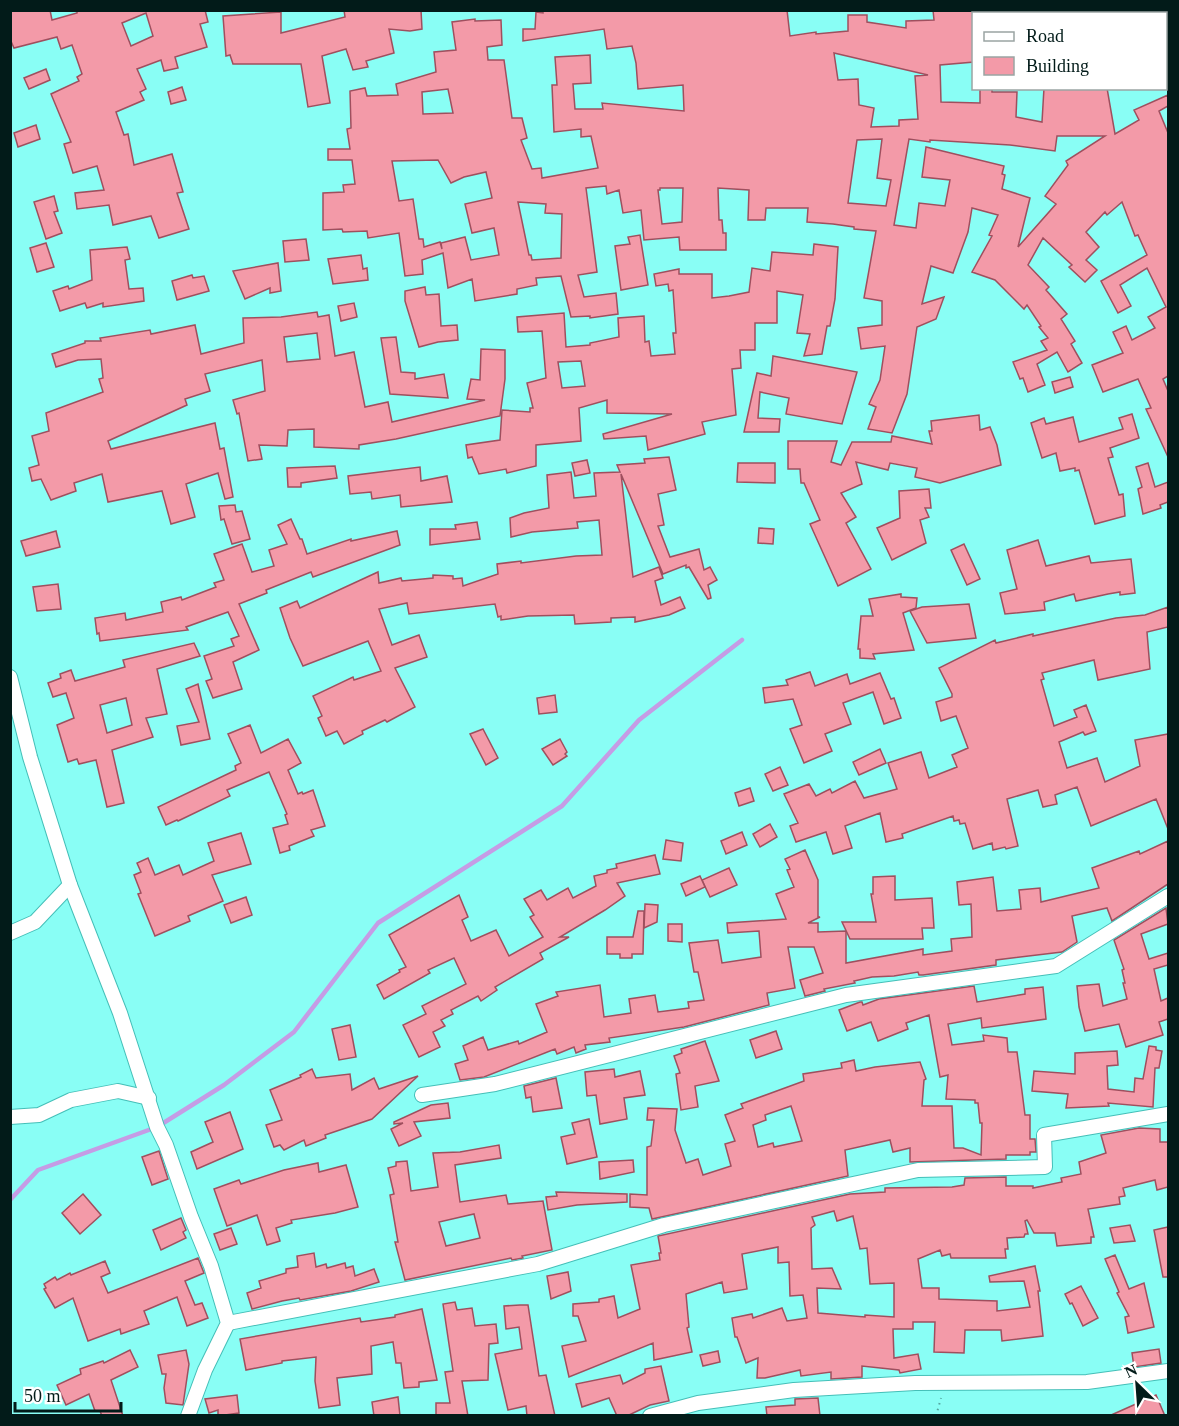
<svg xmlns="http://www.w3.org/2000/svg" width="1179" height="1426" font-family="Georgia,serif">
  <rect width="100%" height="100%" fill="#89fef5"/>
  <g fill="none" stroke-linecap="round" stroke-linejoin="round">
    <polyline stroke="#c59ce5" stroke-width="4.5" points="10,1200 38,1170 157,1127 224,1085 294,1032 378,923 562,806 639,720 742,640"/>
  </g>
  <g fill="#f39aa8" stroke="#9f4f5e" stroke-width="1.5" fill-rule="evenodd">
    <path d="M10 10H50L52 20 77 13V10H205L208 22 200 24 207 47 175 57 178 68 164 71 161 60 137 69 146 89 140 92 144 100 116 112 124 135 128 134 134 165 172 154 183 192 177 193 189 229 159 238 151 216 113 225 109 205 77 209 75 193 104 190 97 166 73 173 64 144 71 142 51 94 79 81 77 77 82 74 72 45 61 49 57 37 14 48 10 39ZM146 13 153 36 131 46 122 23Z"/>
    <polygon points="344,10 421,10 422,29 410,31 389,29 394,53 366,61 368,67 353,70 346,49 322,56 330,103 308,107 301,64 233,64 230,55 226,56 223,16 281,12 281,33 345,17"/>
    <path d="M543 10H787L790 36 816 32V34L848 31V15H867V22L906 28V21L934 20 933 10H974V62L940 65 941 102 980 103V88H992V92H1017L1016 117 1042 122 1044 88H1107L1115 134 1139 120 1134 110 1168 95V106L1159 111 1168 133V376L1163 379 1168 391V457L1146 409 1151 408 1138 379 1103 392 1092 365 1123 353 1113 332 1126 326 1132 340 1155 328 1148 317 1166 307 1147 268 1120 285 1131 306 1118 313 1101 281 1147 255 1138 235 1135 236 1122 202 1107 215 1105 212 1086 232 1099 247 1086 260 1097 270 1085 282 1069 267 1072 265 1043 238 1028 265 1049 287 1046 290 1067 314 1061 319 1075 341 1071 344 1082 363 1068 372 1057 352 1037 364 1045 385 1028 392 1023 378 1020 379 1013 362 1047 350 1041 341 1048 338 1039 327 1041 326 1027 305 1024 309 995 280 972 272 992 236 989 235 998 215 972 208 968 232 953 273 931 266 922 304 944 297 936 319 917 327 907 394 892 433 868 429 876 407 869 404 880 380 885 346 861 349 858 328 882 325V301L864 298 876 231 854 229V227L833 224 807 222 808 208H766L765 220H748L749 190 718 188 719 220H722L723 233H726V250H680L679 237 644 240 641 210 623 213 619 190 607 194 606 186 586 188 597 272 578 275 584 297 616 293 618 314 590 318V316L571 317 561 276 536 278 537 285 517 289V294L475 301 472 279 448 288 443 253 422 260 423 274 405 276 399 233 368 238 367 231 343 232 342 229 323 230V193L344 192 343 185 355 184 352 160H328V149H350L347 129 351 128 350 91 365 88 367 96 398 95 396 84 436 72 434 52 456 50 452 22 475 19V21L501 20 502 45 487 47 488 60H504L512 118H522L527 138 521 140 532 169 541 168 542 178 598 168 591 136 581 137V129L554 132 552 85H557L555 57 590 55 591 83 573 84 575 109H603L602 103 684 111 683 85 638 89 636 63 632 46 607 49 604 29 523 41V29H535L536 12 543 13ZM834 53 928 75 915 76 918 119 899 120V126L871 127 874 108 859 105 858 79 838 80ZM448 89 453 113 423 114 422 92ZM1057 136H1105L1066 161 1068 165 1045 196 1056 204 1018 247 1030 198 1002 189 1005 175 1002 174 1004 166 926 147 922 177 950 180 945 206 919 203 916 228 894 225 909 139 930 142V140L1010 145 1055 151ZM882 139 877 178 891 180 886 206 848 203 857 140ZM438 160 451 183 464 177 486 172 492 198 465 204 472 233 494 228 499 255 471 260 465 237 441 243 442 249 440 242 424 247 423 239H419L413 199 399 201 392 161ZM660 188H683L682 222 662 224 658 190H660ZM518 202 546 204 545 213 562 214 561 258 532 260 531 255H529Z"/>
    <polygon points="46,69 50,80 29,89 24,78"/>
    <polygon points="182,87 186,100 171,104 168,92"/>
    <polygon points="36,125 40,139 18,147 14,133"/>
    <polygon points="54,196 58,211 54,212 62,233 46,239 34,202"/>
    <polygon points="640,235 648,285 621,290 615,246 630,244 628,237"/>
    <polygon points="306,239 309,260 285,262 283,241"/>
    <polygon points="46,243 54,267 37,272 30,248"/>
    <path d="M814 244 838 247 835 299 830 326H827L822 354 804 356 810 334 797 333 803 295 777 291V323H755V350H740L741 368 732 369 736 415 702 422 705 434 648 450 646 436 604 439 603 434 672 414 607 413V400L579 408 581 441 536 445V466L507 473 506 469 479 474 472 457 468 458 466 445 500 440 502 410 530 412V408H533L527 383 546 378 542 331 518 332 517 317 564 313 566 347 590 345V343L619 337 618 318 644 316 645 342 649 341 651 356 675 354 673 333H676L673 290 669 291 668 284 656 286 654 274 679 269V274H712V298L729 296 749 292 752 268 770 271 772 252 813 255ZM581 361 585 386 562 388 558 362Z"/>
    <polygon points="127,247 130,259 125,260 129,289 143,288 144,301 103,307 103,303 87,308 85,303 60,311 53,291 68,286 69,289 92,280 90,250"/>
    <polygon points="361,255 363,269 367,268 368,280 333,284 328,259"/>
    <polygon points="278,263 281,291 270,293 270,288 245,299 233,271"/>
    <polygon points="192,275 193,278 204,276 209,291 177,300 172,281"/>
    <polygon points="425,287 426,295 439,294 441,326 457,325 458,340 438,342 419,347 405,301 405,291"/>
    <polygon points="354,303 357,317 341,321 338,306"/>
    <path d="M317 312 318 317 329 315 335 356 354 352 365 407 388 402 392 422 485 400 467 399 471 379 480 380 481 349 505 350V379L500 416 396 439 359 445V449L314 447V429L288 430 287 446 259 445 262 459 248 461 239 413 237 414 233 400 265 391 262 360 205 374 210 391 185 399 187 405 108 441 111 449 215 423 220 449 224 448 233 497 225 499 218 473 186 484 195 517 171 524 162 491 108 502 102 474 74 483 76 491 51 500 41 479 32 481 29 468 39 465 32 436 49 431 46 413 103 392 99 379 103 378 101 359 78 360 56 367 52 354 85 343V341H101L100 338 150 330 151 334 195 325 201 354 244 343 243 318 281 317ZM317 333 320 359 287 362 284 337Z"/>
    <polygon points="396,337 401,372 415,373 415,379 444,374 448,398 390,394 381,338"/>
    <polygon points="773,356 857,372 842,424 786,414 789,398 760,392 758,418 780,419 779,432 744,432 757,373 771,376"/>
    <polygon points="1070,377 1073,387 1055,393 1052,382"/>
    <polygon points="1132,414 1139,438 1110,448 1113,457 1108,458 1119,495 1123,494 1125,516 1095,524 1079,470 1075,471 1075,468 1060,471 1056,453 1042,458 1031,423 1044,418 1046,424 1073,417 1079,442 1123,429 1119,418"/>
    <polygon points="979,415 980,430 990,427 997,445 1001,465 940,483 915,477 917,468 890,463 888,470 856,462 862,484 841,493 856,517 846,523 871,569 838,586 810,524 820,520 804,483 801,483 800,469 788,469 788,441 837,441 831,462 841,465 852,442 891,442 892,436 932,444 929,431 932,431 931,421"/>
    <polygon points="669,457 676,490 658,494 664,525 658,526 670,557 699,549 704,570 710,567 717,580 708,585 711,598 708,599 689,567 686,568 686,565 663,574 621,474 633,577 659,567 663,578 655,581 661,605 680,597 685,608 669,615 635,622 635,617 611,618 611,622 575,624 574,615 528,616 501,620 501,616 498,617 495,604 409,614 407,603 379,609 392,645 419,635 427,657 395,668 415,707 387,722 385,720 362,731 363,734 344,744 337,731 326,736 318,718 322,716 313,696 353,677 354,680 381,671 368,641 303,666 290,638 280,608 297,601 300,608 378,572 379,583 401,578 402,581 433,578 433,575 453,576 453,579 462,578 463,586 498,574 497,564 521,561 521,563 576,556 602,555 599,520 577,522 578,528 532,532 511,537 510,518 524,513 549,508 547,475 571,472 574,498 596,496 594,473 620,472 617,465 645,463 644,459"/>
    <polygon points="587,460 590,473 575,476 572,463"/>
    <polygon points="738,463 775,463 775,483 737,482"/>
    <polygon points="1148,463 1155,487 1168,482 1168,502 1160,505 1161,508 1143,514 1138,489 1142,487 1136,467"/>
    <polygon points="335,466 337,478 301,483 301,487 288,487 287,468"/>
    <polygon points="420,467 421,481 447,476 452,502 401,507 400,495 372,499 371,492 350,494 348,476"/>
    <polygon points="929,489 931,508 925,508 929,517 920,520 926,543 892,560 877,528 900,518 899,491"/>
    <polygon points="235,505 236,512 242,511 250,539 232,544 224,519 221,520 219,506"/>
    <polygon points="291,519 300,539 302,539 307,554 351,539 351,541 397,531 400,545 313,577 311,572 266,590 267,593 239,604 259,650 233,662 242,689 213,698 206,681 212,679 204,656 234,646 231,639 239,636 228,612 186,627 188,630 100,641 99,633 97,634 95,618 125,613 126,620 163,612 161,602 181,597 182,600 216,587 214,583 224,580 214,554 242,544 252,572 274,566 269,550 287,544 278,525"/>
    <polygon points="477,522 480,539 430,545 430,529 456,529 455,525"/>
    <polygon points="759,528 774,529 773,544 758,543"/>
    <polygon points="56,531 60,547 26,556 21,541"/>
    <polygon points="1038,540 1046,566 1089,556 1091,563 1131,559 1135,593 1120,595 1120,592 1108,594 1076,601 1074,594 1044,602 1045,610 1005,614 1000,593 1017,589 1007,550"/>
    <polygon points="964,544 980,579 967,585 951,550"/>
    <polygon points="58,584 61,609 37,611 33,587"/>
    <polygon points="901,594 901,597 917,598 916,608 903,613 914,650 873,654 875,659 860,658 860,649 858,649 861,616 873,616 869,599"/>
    <polygon points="969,604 976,638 927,643 910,611 922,607"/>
    <polygon points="1168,607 1168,627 1147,632 1150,669 1098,680 1094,660 1042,673 1044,679 1041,680 1054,726 1077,717 1074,710 1086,705 1096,731 1085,735 1083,732 1059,742 1067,768 1097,758 1105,782 1140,766 1135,740 1168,734 1168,829 1156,799 1091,826 1077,787 1055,795 1057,804 1043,807 1038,790 1007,799 1018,846 1006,849 1005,847 993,850 992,843 973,849 965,823 960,824 959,820 954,821 953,816 902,834 903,838 886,842 880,813 845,826 852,848 833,854 826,832 796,842 790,826 798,823 784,794 809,784 816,796 830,789 832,793 855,781 864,798 897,789 888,763 921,752 929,778 957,767 952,755 968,748 956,716 941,721 936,702 952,697 952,694 939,668 995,640 996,643 1033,634 1033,636 1116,618 1145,615"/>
    <path d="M194 643 200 656 157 669 167 714 146 718 153 737 112 750 124 803 107 807 96 760 79 764 77 759 68 762 57 725 74 718 66 693 53 697 48 683 61 678 60 674 71 670 75 681 125 667 123 660ZM126 698 132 725 107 733 100 705Z"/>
    <polygon points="810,672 815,686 847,674 850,684 880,673 891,699 894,698 901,718 884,724 873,692 843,703 851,724 825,734 832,751 804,763 790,729 802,725 793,699 765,703 763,688 788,685 786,680"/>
    <polygon points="198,684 210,739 181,745 177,726 199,722 186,689"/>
    <polygon points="555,695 557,712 539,714 537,698"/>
    <polygon points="250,725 261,753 288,739 301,763 288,770 298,794 302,792 303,794 313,790 325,826 311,830 314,836 289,846 290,850 280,853 273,828 288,824 285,815 287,814 269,772 227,790 230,796 178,821 177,820 166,825 158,807 236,770 235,766 241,763 228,734"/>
    <polygon points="483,729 498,758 486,765 470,734"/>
    <polygon points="560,739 567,752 565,754 567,756 553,765 542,749"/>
    <polygon points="880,749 886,763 859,775 853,762"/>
    <polygon points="780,767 788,785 773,791 765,774"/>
    <polygon points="750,788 754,801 739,806 735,793"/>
    <polygon points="770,824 777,837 760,847 753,834"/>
    <polygon points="742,832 747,845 726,854 721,841"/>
    <polygon points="241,833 251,864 212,875 223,901 188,916 190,921 155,936 138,894 141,893 134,875 141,872 137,863 148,858 155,875 179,865 183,875 214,861 208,843"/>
    <polygon points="666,840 683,843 681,861 663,859"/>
    <polygon points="1168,841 1168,884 1112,921 1107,908 1072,916 1077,942 1062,952 996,960 996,965 923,975 919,975 918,972 894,976 872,977 854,981 855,983 824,989 825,991 805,996 800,980 823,973 814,947 788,947 795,988 767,993 769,1005 684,1027 609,1038 610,1042 585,1045 586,1049 576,1053 574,1047 557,1054 555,1049 484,1077 460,1080 455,1064 468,1060 463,1046 483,1037 488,1050 518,1041 519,1044 547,1032 536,1004 558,996 556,992 600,985 604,1017 631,1013 629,999 655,995 658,1012 689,1008 688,1002 704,1000 698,972 694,972 689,943 718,940 722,963 761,957 759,931 728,933 727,923 786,919 776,894 794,887 787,870 790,869 785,859 805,850 818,880 818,917 820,917 808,923 818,923 818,932 846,931 846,963 923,949 923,955 952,951 951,939 972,937 971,904 959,905 957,882 993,877 997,911 1021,909 1019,890 1040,888 1041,902 1099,888 1092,868 1139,851 1140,854"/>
    <polygon points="655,855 660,874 617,883 625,896 605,910 560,937 569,937 540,953 543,959 495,987 497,990 481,1001 478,996 451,1010 453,1014 441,1020 445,1026 433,1032 440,1047 419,1057 403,1025 426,1014 422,1006 466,984 454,958 428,970 430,973 384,999 377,985 400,972 399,970 406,967 389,935 459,895 468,917 462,920 471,941 496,930 509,956 543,937 530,917 534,915 524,899 541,890 547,900 568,888 573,898 596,886 594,876 607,873 607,870 617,868 616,864"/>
    <polygon points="729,868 737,885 710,897 702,880"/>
    <polygon points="700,876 705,887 686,896 681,884"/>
    <polygon points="895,876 895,900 932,898 934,928 922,928 923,939 850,939 842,922 876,922 871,894 873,894 873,877"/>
    <polygon points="246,897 252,915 231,923 224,905"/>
    <polygon points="645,904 658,905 657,922 644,928"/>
    <polygon points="1166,908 1168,924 1141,934 1149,959 1168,953 1168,965 1154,969 1161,1001 1168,998 1168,1019 1159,1022 1163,1035 1126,1047 1119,1024 1085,1031 1079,1007 1077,986 1099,984 1103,1006 1127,999 1123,983 1125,983 1122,970 1124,969 1114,940"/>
    <polygon points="638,911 644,911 643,954 632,954 632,958 620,958 620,954 607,954 607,937 633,937"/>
    <polygon points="668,924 682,924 682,942 668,941"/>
    <path d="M974 986 977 1002 1025 994V989L1043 987 1046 1019 982 1028 981 1018 948 1024 952 1045 984 1041 983 1035 1007 1038 1008 1052H1017L1025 1115H1030V1139H1035L1036 1152H1030V1155H1006V1159L910 1162V1148L893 1152 890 1140 845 1150 848 1176 652 1219 649 1208 630 1207V1194L647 1195V1147L651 1146 654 1120H647L648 1108 677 1109 675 1130 686 1163 698 1159 703 1175 731 1166 725 1144 735 1141 725 1115 743 1108 741 1104 804 1081 803 1074 842 1068 841 1063 854 1060 856 1071 875 1067 920 1062 926 1079 924 1080 922 1106H952L954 1148H963L981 1155 982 1123H980L978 1103H975V1100L946 1099 948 1075 940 1077 929 1015 906 1023 908 1029 878 1041 871 1022 847 1031 839 1010 860 1002H862L863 1005 879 999ZM791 1106 802 1141 774 1147 773 1143 758 1147 753 1125 766 1120 765 1115Z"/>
    <polygon points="350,1025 356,1057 339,1060 332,1029"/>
    <polygon points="776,1031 782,1049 756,1058 750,1040"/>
    <polygon points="705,1041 719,1081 695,1086 698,1107 681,1110 676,1074 680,1073 674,1056 682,1053 681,1049"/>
    <polygon points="1149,1046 1156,1047 1156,1050 1162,1051 1159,1068 1155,1068 1153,1107 1108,1103 1109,1106 1066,1108 1068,1094 1032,1091 1034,1071 1075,1074 1075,1053 1117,1051 1118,1065 1107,1066 1108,1089 1134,1092 1135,1078 1143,1079"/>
    <polygon points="312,1069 316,1078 350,1074 352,1090 374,1078 379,1089 418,1076 372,1119 325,1135 326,1138 306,1146 304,1140 284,1150 280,1145 274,1147 266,1125 282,1120 270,1090 301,1077 300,1075"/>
    <polygon points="614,1069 615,1077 640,1071 645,1095 624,1098 627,1119 600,1124 596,1095 587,1096 585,1072"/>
    <polygon points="556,1078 562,1108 533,1112 531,1097 526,1098 524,1086"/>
    <polygon points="448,1103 450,1118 414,1122 421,1136 399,1146 391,1129 403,1123 394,1124 394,1122 431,1105"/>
    <polygon points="230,1112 243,1149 197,1169 191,1152 213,1142 205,1122"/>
    <polygon points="589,1119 597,1157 567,1164 561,1137 575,1134 572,1123"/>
    <path d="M1139 1128 1160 1129V1142H1168V1187L1157 1190 1155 1180 1123 1188 1125 1196 1119 1197 1120 1204 1088 1209 1094 1237H1091V1243L1057 1246 1055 1233H1034L1027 1220 1025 1221 1028 1234H1025L1024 1237 1007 1238 1008 1249H1005L1006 1258H951L950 1254 942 1256 940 1250 918 1259 922 1288H939V1299L997 1301V1311L1030 1307 1024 1281 990 1282 989 1276 1035 1266 1040 1291H1038L1043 1336 1002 1341 1001 1330H965L964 1353 934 1352 935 1322H913V1329H893L894 1358 918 1354 921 1369 900 1373 899 1370 862 1366V1377L831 1379V1372L801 1376 800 1370 765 1378H757L758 1358 746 1363 737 1337H735L732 1318 752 1314 753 1318 782 1308 787 1321 807 1318 803 1295 790 1296 789 1262 778 1263V1247L742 1254 747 1289 724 1293 722 1282 686 1294 689 1327 687 1328 692 1352 654 1360 653 1343 569 1377 562 1346 586 1341 578 1316H573V1304L599 1302V1299L614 1296 618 1318 640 1309 631 1265 660 1260 659 1253H661L658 1236 850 1194 885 1192V1188L952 1187 964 1185 965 1178 1006 1177V1186H1033V1188L1062 1182 1061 1178 1081 1174 1079 1162 1106 1153 1101 1135ZM834 1211 837 1221 853 1216 860 1249 867 1248 870 1284 894 1283V1317L865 1315V1317L818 1313 817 1288 841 1289 832 1268 812 1269 811 1228 815 1225 812 1217Z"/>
    <path d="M499 1145 501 1158 455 1165 460 1202 506 1195 508 1204 543 1201 552 1250 522 1256 523 1258 512 1260 511 1258 405 1280 395 1242H398L390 1195 394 1194 388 1168 396 1166V1162L407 1161 411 1191 438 1187 433 1153 460 1152ZM474 1214 480 1238 446 1246 439 1222Z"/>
    <polygon points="159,1151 168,1179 152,1185 142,1157"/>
    <polygon points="633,1160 634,1172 600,1179 599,1162"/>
    <polygon points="318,1163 319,1172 346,1165 358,1207 335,1213 291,1220 292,1223 276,1228 280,1241 267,1245 257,1215 227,1226 214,1189 239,1180 241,1184 284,1170"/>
    <polygon points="556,1192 627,1194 627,1202 577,1205 548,1210 546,1197 557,1196"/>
    <polygon points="83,1194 101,1215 80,1234 62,1213"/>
    <polygon points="181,1218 186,1230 183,1232 186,1238 161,1250 153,1230"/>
    <polygon points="1130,1225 1135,1241 1114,1243 1110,1228"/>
    <polygon points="1168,1227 1168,1277 1163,1277 1154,1230"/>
    <polygon points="231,1228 237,1244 220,1250 214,1234"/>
    <polygon points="314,1253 316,1267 326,1264 327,1268 345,1263 346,1268 353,1266 355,1276 374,1269 379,1282 351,1291 300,1300 299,1298 282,1301 252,1309 247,1293 261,1288 259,1281 286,1273 286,1269 298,1267 297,1256"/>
    <polygon points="1115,1255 1129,1289 1144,1283 1154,1327 1128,1333 1125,1317 1129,1316 1117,1293 1119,1292 1105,1259"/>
    <polygon points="198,1258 204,1273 185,1281 195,1305 202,1303 208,1318 187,1326 177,1297 144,1311 149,1324 121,1334 120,1329 88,1341 73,1298 55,1308 44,1289 46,1288 44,1284 55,1277 57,1280 70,1273 71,1275 105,1261 110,1273 101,1277 108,1293"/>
    <polygon points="568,1272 571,1291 551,1299 547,1276"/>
    <polygon points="1081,1286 1098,1318 1083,1326 1072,1303 1070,1304 1065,1294"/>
    <polygon points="455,1302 457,1310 472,1308 475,1326 496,1324 498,1343 489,1344 488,1380 462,1381 468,1416 436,1416 436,1403 450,1403 445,1372 453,1371 443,1304"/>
    <polygon points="520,1305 528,1305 539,1376 546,1375 555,1416 527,1416 526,1406 508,1410 495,1354 522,1349 519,1327 506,1329 504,1306"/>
    <polygon points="422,1309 437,1380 419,1382 419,1387 404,1388 401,1363 396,1363 393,1342 371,1346 372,1374 337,1378 340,1405 319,1408 315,1381 316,1357 282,1361 282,1363 246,1370 240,1339 360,1318 361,1322 395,1317 395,1315"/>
    <polygon points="1159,1349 1161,1363 1134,1367 1132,1353"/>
    <polygon points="130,1350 138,1367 111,1380 123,1416 102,1416 100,1411 95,1411 89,1394 66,1405 57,1385 81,1374 80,1369 103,1361 104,1363"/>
    <polygon points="186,1350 189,1364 183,1405 166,1403 164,1388 166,1374 162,1374 158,1355"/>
    <polygon points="718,1351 720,1362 703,1366 700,1355"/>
    <polygon points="661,1366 669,1401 650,1405 627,1416 617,1416 609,1398 582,1407 576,1384 620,1375 623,1384 645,1373 645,1369"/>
    <polygon points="237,1395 239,1413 218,1416 218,1410 209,1413 205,1399"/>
    <polygon points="1156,1395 1165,1416 1109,1416"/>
    <polygon points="398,1397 400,1416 374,1416 372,1402"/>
    <polygon points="818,1398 820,1416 767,1416 766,1407 795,1405 795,1399"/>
  </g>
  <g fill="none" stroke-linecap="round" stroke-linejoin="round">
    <g stroke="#45bfb8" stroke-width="16">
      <g id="minor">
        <polyline points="10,677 30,757 70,885 120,1013 157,1127 166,1145 191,1217 211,1266 228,1323 205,1370 188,1416"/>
        <polyline points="10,933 35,922 70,885"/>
        <polyline points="422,1095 495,1084 846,995 1056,966 1168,896"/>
        <polyline points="10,1117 39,1115 71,1100 118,1091 149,1098"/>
        <polyline points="228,1323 538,1264 664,1225 918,1170 1045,1167 1044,1135 1168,1114"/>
        <polyline points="650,1416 698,1403 794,1390 915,1383 1087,1382 1168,1371"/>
      </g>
    </g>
    <polyline stroke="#54a59f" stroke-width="2" stroke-dasharray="1.5 4.5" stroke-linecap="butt" points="936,1416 941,1398"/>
    <use href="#minor" stroke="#fff" stroke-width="14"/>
  </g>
  <rect width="1179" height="1426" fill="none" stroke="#021b19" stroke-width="24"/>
  <rect x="972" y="12" width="195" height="78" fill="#ffffff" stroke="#9aa4a3" stroke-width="1.5"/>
  <rect x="984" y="32" width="30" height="9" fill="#ffffff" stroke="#9aa4a3" stroke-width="1.5"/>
  <text x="1026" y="42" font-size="18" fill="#021b19">Road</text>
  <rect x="984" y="57" width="30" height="18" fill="#f39aa8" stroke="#9aa4a3" stroke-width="1.5"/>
  <text x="1026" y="72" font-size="18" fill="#021b19">Building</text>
  <g transform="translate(1137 1384) rotate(335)" stroke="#ffffff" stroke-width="4.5" paint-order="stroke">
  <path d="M0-4.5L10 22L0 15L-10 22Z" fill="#021b19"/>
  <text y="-9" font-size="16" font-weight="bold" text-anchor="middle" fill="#021b19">N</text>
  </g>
  <path d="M15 1402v9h106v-9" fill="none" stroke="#021b19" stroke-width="3"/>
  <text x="24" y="1402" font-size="18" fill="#021b19" stroke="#ffffff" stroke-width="4.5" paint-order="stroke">50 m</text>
</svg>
